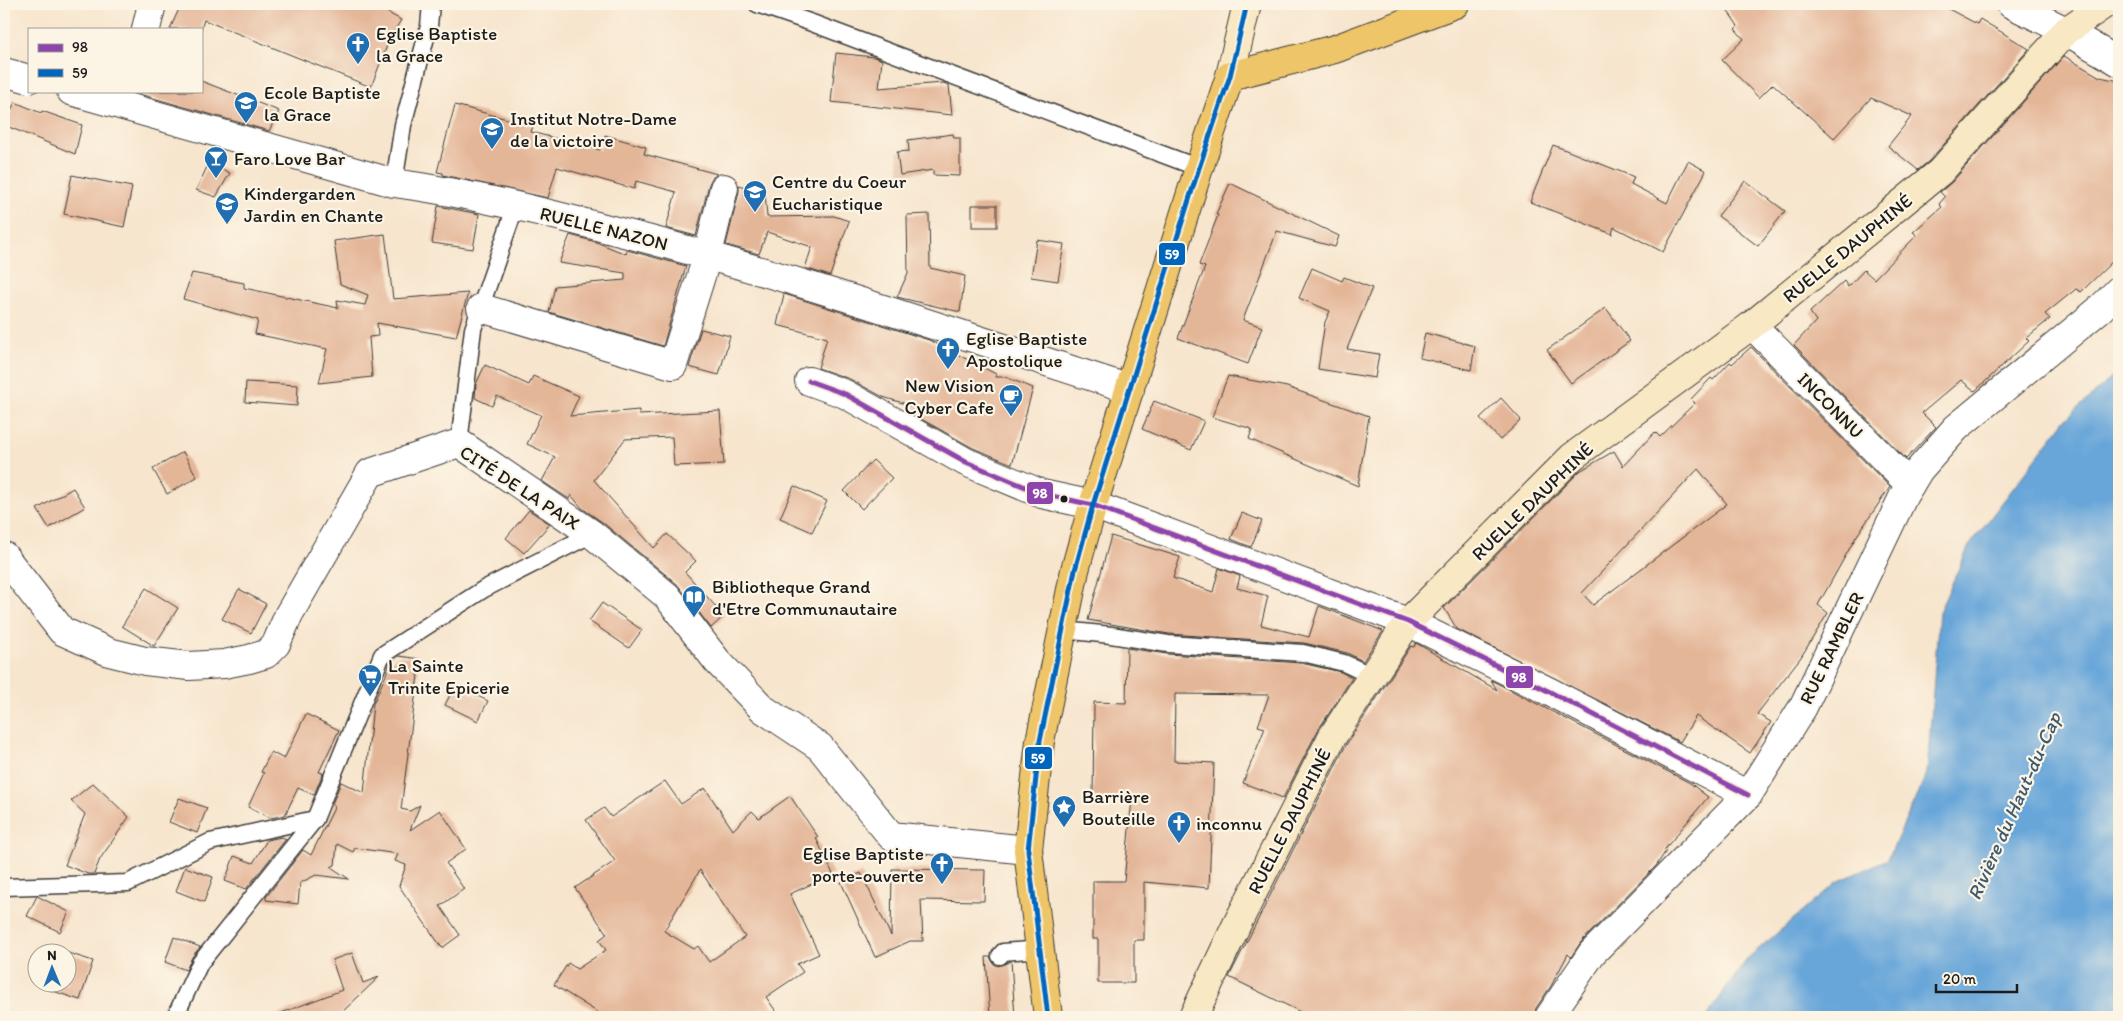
<svg xmlns="http://www.w3.org/2000/svg" width="2123" height="1021" font-family="Itim,sans-serif">
  <rect width="100%" height="100%" fill="#fcf5e5"/>
  <filter id="ink" filterUnits="userSpaceOnUse"><feTurbulence type="fractalNoise" baseFrequency=".02" numOctaves="2"/><feDisplacementMap in="SourceGraphic" scale="10" xChannelSelector="R" yChannelSelector="G"/><feConvolveMatrix kernelMatrix="1 2 1 2 8 2 1 2 1" color-interpolation-filters="sRGB"/></filter>
  <filter id="wash" filterUnits="userSpaceOnUse"><feTurbulence type="fractalNoise" baseFrequency=".0096" numOctaves="4" result="noise"/><feDisplacementMap in="SourceGraphic" scale="20" xChannelSelector="R" yChannelSelector="G"/><feGaussianBlur stdDeviation="1.12" result="paint"/><feColorMatrix in="noise" values="0 0 0 0 0 0 0 0 0 0 0 0 0 0 0 0 0 1.4 0 .05"/><feComposite in="paint" operator="in"/></filter>
  <g filter="url(#wash)">
    <rect width="100%" height="100%" fill="#f7e5cd"/>
    <polygon fill="#67a6d9" stroke="#42617a" points="2119,371 2119,1017 1706,1017 1748,958 1837,882 1888,859 1927,773 1939,612 1969,546 2066,419"/>
    <g id="blocks">
      <g fill="#e4b698" fill-rule="evenodd">
        <polygon points="167,4 372,4 401,20 390,38 371,87 204,20 201,29 170,29 179,9"/>
        <polygon points="1723,4 1939,4 1977,24 1980,19 2029,49 1929,161 1918,170 1888,146 1912,116 1871,98 1834,138 1773,84 1759,98 1722,60 1744,39 1735,29 1738,26"/>
        <polygon points="836,53 874,57 882,60 879,88 943,83 949,85 952,115 831,102"/>
        <polygon points="2064,56 2100,77 2119,81 2119,255 2081,292 2076,289 2045,314 2050,319 2026,338 2029,341 1975,391 1961,380 1922,413 1936,427 1906,459 1794,345 1816,321 1810,312 1844,281 1848,287 1864,270 1874,279 1917,235 1913,232 1942,207 1939,204 1945,197 1940,192 1952,182"/>
        <polygon points="201,81 279,111 269,131 139,94 139,91 201,91"/>
        <polygon points="15,102 41,113 42,111 82,125 75,154 4,125"/>
        <polygon points="455,105 533,126 531,132 600,150 605,135 646,147 644,154 717,174 712,178 709,184 696,236 666,228 676,192 636,181 634,189 557,167 548,198 443,175 443,173 437,172"/>
        <polygon points="953,134 954,138 960,138 960,176 933,175 933,170 900,175 897,152 909,151 908,140"/>
        <polygon points="1553,145 1634,177 1631,184 1667,203 1688,161 1706,171 1663,252 1614,227 1612,234 1530,202"/>
        <polygon points="209,163 230,173 216,197 196,190"/>
        <polygon points="72,175 132,187 124,227 64,214"/>
        <polygon points="1745,181 1785,211 1758,246 1718,216"/>
        <polygon points="1230,183 1339,236 1335,247 1277,231 1243,320 1262,327 1248,364 1178,338 1205,267 1199,265 1218,215 1216,214"/>
        <polygon points="739,185 765,193 767,217 834,216 849,221 830,276 805,268 812,247 767,232 759,254 726,245 739,192"/>
        <rect x="972" y="205" width="25" height="22"/>
        <polygon points="438,206 479,214 473,249 432,243"/>
        <polygon points="929,214 930,268 965,276 960,312 897,297 908,273 907,215"/>
        <polygon points="385,234 393,299 468,293 456,337 377,323 378,336 369,337 372,377 319,383 327,349 255,334 258,320 183,299 192,273 244,283 244,288 338,308 337,300 365,305 368,295 340,284 334,241"/>
        <polygon points="570,235 596,242 626,254 627,250 686,266 663,346 549,312 555,286 625,280 625,273 559,263"/>
        <polygon points="1037,240 1064,244 1058,281 1031,277"/>
        <polygon points="1312,268 1342,281 1344,277 1372,288 1347,349 1379,354 1375,378 1318,369 1325,322 1330,311 1299,298"/>
        <polygon points="784,294 929,340 996,374 996,377 1005,377 1033,388 1012,464 973,448 914,415 916,407 883,397 850,379 818,368 827,338 777,325"/>
        <polygon points="1606,308 1630,341 1571,383 1547,350"/>
        <polygon points="701,329 730,336 719,375 689,367"/>
        <polygon points="1425,333 1475,346 1471,370 1420,358"/>
        <path d="M1751 347 1890 487 1856 537 1818 605 1828 613 1801 657 1757 714 1771 722 1750 753 1696 716 1680 742 1457 629 1444 608 1580 471 1614 451 1623 466 1655 432 1660 437 1695 403 1691 399 1711 378 1713 380 1730 362 1732 364ZM1698 469 1727 504 1593 605 1582 593Z"/>
        <polygon points="485,365 529,385 533,376 579,396 570,416 639,410 639,415 720,411 724,464 674,466 672,437 625,439 594,480 654,548 667,534 696,561 685,572 724,616 711,628 677,584 602,522 582,508 571,495 569,499 542,481 555,457 527,444 541,415 497,396 492,406 475,398 476,384"/>
        <polygon points="1228,376 1287,387 1369,416 1358,486 1249,439 1252,429 1212,417"/>
        <polygon points="246,382 298,385 297,406 245,402"/>
        <polygon points="1501,398 1521,420 1500,440 1480,418"/>
        <polygon points="1154,401 1204,421 1191,450 1142,429"/>
        <polygon points="183,452 197,477 167,494 153,469"/>
        <polygon points="873,460 892,478 862,509 844,491"/>
        <polygon points="794,486 827,501 812,532 780,518"/>
        <polygon points="73,488 85,507 49,528 37,509"/>
        <polygon points="529,510 550,524 524,553 506,538"/>
        <polygon points="1242,513 1262,521 1251,547 1231,539"/>
        <polygon points="1111,536 1180,557 1173,578 1213,592 1219,568 1240,576 1237,588 1268,596 1261,625 1309,637 1319,606 1383,631 1363,661 1347,653 1304,643 1169,634 1088,620"/>
        <polygon points="146,588 178,608 154,646 122,626"/>
        <polygon points="239,589 266,604 251,633 222,619"/>
        <polygon points="602,603 642,630 629,648 589,621"/>
        <polygon points="1416,643 1497,690 1491,680 1690,783 1708,797 1664,850 1666,851 1656,866 1581,942 1571,957 1568,954 1551,986 1536,1008 1534,1017 1311,1017 1229,977 1346,745 1411,646 1414,647"/>
        <polygon points="1127,648 1167,654 1301,663 1341,672 1352,678 1318,730 1283,798 1243,783 1265,728 1258,726 1269,695 1175,694 1174,761 1214,763 1209,888 1144,882 1144,940 1134,940 1134,983 1098,983 1098,939 1093,939 1093,881 1124,881 1132,799 1093,798 1094,702 1126,703"/>
        <polygon points="399,656 420,659 401,809 410,811 420,805 410,830 440,810 466,849 446,863 464,889 440,906 460,935 442,948 399,886 406,865 395,861 398,854 355,848 353,852 337,844 335,865 331,867 349,879 316,875 300,883 298,904 266,900 266,897 303,850 311,855 335,806 332,804 341,782 364,793 373,704 386,675 390,662"/>
        <polygon points="455,685 488,701 478,721 445,705"/>
        <polygon points="306,714 339,730 319,772 323,773 314,795 298,788 285,815 271,818 248,807 264,773 261,772 271,752 284,759"/>
        <path d="M665 781 681 804 705 788 733 830 752 811 759 818 790 796 818 837 816 838 833 874 790 894 819 954 797 964 803 972 766 997 780 1017H605L554 985 568 963 577 969 606 950 599 940 607 934 575 888 615 861 586 820 604 808 611 817ZM700 870 745 937 709 962 698 946 694 949 664 931Z"/>
        <polygon points="93,783 129,817 100,859 94,874 88,874 65,865 85,814 71,801"/>
        <polygon points="179,798 207,808 197,833 169,822"/>
        <polygon points="282,837 286,839 246,889 225,881 234,856 253,863 267,840"/>
        <polygon points="185,867 213,877 204,902 176,891"/>
        <polygon points="892,869 985,870 984,901 921,900 923,941 910,941 875,957 841,882 861,873 891,936"/>
        <polygon points="37,896 69,912 60,932 27,916"/>
        <polygon points="174,937 200,947 192,957 186,970 165,962"/>
        <polygon points="59,950 93,961 80,1000 47,989 48,984 68,984 68,954 58,954"/>
        <polygon points="352,953 363,983 379,977 337,1017 276,1017 276,1015 342,990 332,960"/>
        <polygon points="986,957 990,957 994,964 998,966 1011,961 1015,1017 990,1017"/>
      </g>
    </g>
  </g>
  <g filter="url(#ink)">
    <use href="#blocks" fill-opacity="0" stroke="#3d3a37" stroke-width="1"/>
    <g fill="none" stroke-linecap="round" stroke-linejoin="round">
      <g stroke="#3d3a37" stroke-width="19">
        <g id="lane">
          <polyline points="757,4 812,23 1199,168"/>
          <polyline points="394,183 403,125 429,26 431,4"/>
          <polyline points="459,443 473,329 516,205"/>
          <polyline points="1063,630 1111,635 1168,644 1303,653 1344,663 1372,676"/>
          <polyline points="4,887 128,883 210,842 315,819"/>
          <polyline points="1000,956 1003,952 1041,949"/>
          <polyline points="175,1017 200,963 315,819 382,655 484,589 592,534"/>
        </g>
      </g>
      <g stroke="#3d3a37" stroke-width="30">
        <g id="street">
          <polyline points="2011,4 2066,31 2119,62"/>
          <polyline points="146,29 152,4"/>
          <polyline points="4,72 29,79"/>
          <path d="M71 91 394 183C468 193 540 211 612 230 787 274 958 334 1130 389"/>
          <polyline points="481,308 673,365 708,254 724,188"/>
          <polyline points="1752,325 1910,485"/>
          <polyline points="809,381 845,394 966,462 1042,494 1093,505 1408,622 1550,692 1748,795"/>
          <polyline points="4,556 62,631 109,652 145,661 189,666 224,664 249,659 266,654 276,644 289,614 370,473 459,443 592,534 667,596 717,661 763,709 820,747 891,836 1028,850"/>
          <polyline points="1549,1017 1592,953 1748,795 1803,707 1904,495 1919,470 1956,428 2100,309 2119,290"/>
        </g>
      </g>
      <g stroke="#3d3a37" stroke-width="30">
        <g id="secondary">
          <polyline points="1230,76 1247,4"/>
          <polyline points="1193,1017 1237,924 1332,737 1408,622 1572,457 1752,325 1940,172 2066,31 2105,4"/>
        </g>
      </g>
      <g stroke="#3d3a37" stroke-width="30">
        <polyline id="primary" points="1048,1017 1028,850 1040,741 1075,570 1093,505 1199,168 1230,76 1335,49 1455,4"/>
      </g>
      <use href="#lane" stroke="#fff" stroke-width="16"/>
      <use href="#street" stroke="#fff" stroke-width="28"/>
      <use href="#secondary" stroke="#f8e8c3" stroke-width="28"/>
      <use href="#primary" stroke="#eec569" stroke-width="28"/>
      <g stroke="#fcf5e5" stroke-width="9">
        <polyline id="bus-1" points="809,381 845,394 966,462 1042,494 1093,505 1408,622 1550,692 1748,795"/>
      </g>
      <g stroke="#fcf5e5" stroke-width="9">
        <polyline id="bus-2" points="1048,1017 1028,850 1040,741 1075,570 1093,505 1199,168 1230,76 1247,4"/>
      </g>
      <use href="#bus-1" stroke="#8e44ad" stroke-width="5"/>
      <use href="#bus-2" stroke="#0065bd" stroke-width="5"/>
    </g>
  </g>
  <defs>
    <g id="church-pin" transform="scale(1.25)"><path d="M0 17L-7.5 6A9.5 9.5 0 1 1 7.5 6Z" fill="#1f6fb2" stroke="#fcf5e5"/><path d="M-1.2-6h2.4v3.5h3.3v2.4h-3.3V6h-2.4V-.1h-3.3v-2.4h3.3Z" fill="#fff"/></g>
    <g id="school-pin" transform="scale(1.25)"><path d="M0 17L-7.5 6A9.5 9.5 0 1 1 7.5 6Z" fill="#1f6fb2" stroke="#fcf5e5"/><path d="M0-5L7-2L0 1L-7-2ZM-4 1L0 2.5L4 1V4Q0 6-4 4Z" fill="#fff"/></g>
    <g id="bar-pin" transform="scale(1.25)"><path d="M0 17L-7.5 6A9.5 9.5 0 1 1 7.5 6Z" fill="#1f6fb2" stroke="#fcf5e5"/><path d="M-6-5H6L.8 .8V4.5H3.5V6h-7V4.5H-.8V.8Z" fill="#fff"/></g>
    <g id="cafe-pin" transform="scale(1.25)"><path d="M0 17L-7.5 6A9.5 9.5 0 1 1 7.5 6Z" fill="#1f6fb2" stroke="#fcf5e5"/><path d="M-5.5-4.5H6V0H3Q3 3.5 0 3.5H-2.5Q-5.5 3.5-5.5 0ZM3-3.2v2h1.7v-2ZM-6 4.5H4V6H-6Z" fill="#fff"/></g>
    <g id="library-pin" transform="scale(1.25)"><path d="M0 17L-7.5 6A9.5 9.5 0 1 1 7.5 6Z" fill="#1f6fb2" stroke="#fcf5e5"/><path d="M-6-4Q-3-5.5-.7-3.5V5Q-3 3-6 4ZM6-4Q3-5.5 .7-3.5V5Q3 3 6 4Z" fill="#fff"/></g>
    <g id="supermarket-pin" transform="scale(1.25)"><path d="M0 17L-7.5 6A9.5 9.5 0 1 1 7.5 6Z" fill="#1f6fb2" stroke="#fcf5e5"/><path d="M-6-5.5h2.5l.6 2H6L4.5 2H-2.5L-4.4-4H-6ZM-1.5 3.2a1.3 1.3 0 1 0 .1 0ZM3 3.2a1.3 1.3 0 1 0 .1 0Z" fill="#fff"/></g>
    <g id="sight-pin" transform="scale(1.25)"><path d="M0 17L-7.5 6A9.5 9.5 0 1 1 7.5 6Z" fill="#1f6fb2" stroke="#fcf5e5"/><path d="M0-6L1.8-2.2L6-1.7L2.9 1.2L3.7 5.4L0 3.3L-3.7 5.4L-2.9 1.2L-6-1.7L-1.8-2.2Z" fill="#fff"/></g>
  </defs>
  <g fill-rule="evenodd">
    <use href="#church-pin" x="358" y="44"/>
    <use href="#school-pin" x="246" y="103"/>
    <use href="#school-pin" x="492" y="129"/>
    <use href="#bar-pin" x="216" y="158"/>
    <use href="#school-pin" x="755" y="192"/>
    <use href="#school-pin" x="227" y="204"/>
    <use href="#church-pin" x="948" y="349"/>
    <use href="#cafe-pin" x="1011" y="396"/>
    <use href="#library-pin" x="694" y="597"/>
    <use href="#supermarket-pin" x="370" y="676"/>
    <use href="#sight-pin" x="1064" y="807"/>
    <use href="#church-pin" x="1179" y="823"/>
    <use href="#church-pin" x="942" y="864"/>
  </g>
  <circle fill="#1c1c1c" stroke="#fcf5e5" stroke-width="2" cx="1064" cy="499" r="4.5"/>
  <g text-anchor="middle" stroke-width="4.5" stroke-linejoin="round" paint-order="stroke">
    <g font-size="19" fill="#1c1c1c" stroke="#fcf5e5" text-anchor="start">
      <text x="376" y="40">Eglise Baptiste<tspan x="376" dy="22">la Grace</tspan></text>
      <text x="264" y="99">Ecole Baptiste<tspan x="264" dy="22">la Grace</tspan></text>
      <text x="510" y="125">Institut Notre-Dame<tspan x="510" dy="22">de la victoire</tspan></text>
      <text x="234" y="165">Faro Love Bar</text>
      <text x="772" y="188">Centre du Coeur<tspan x="772" dy="22">Eucharistique</tspan></text>
      <text x="244" y="200">Kindergarden<tspan x="244" dy="22">Jardin en Chante</tspan></text>
      <text x="966" y="345">Eglise Baptiste<tspan x="966" dy="22">Apostolique</tspan></text>
      <text x="994" y="392" text-anchor="end">New Vision<tspan x="994" dy="22">Cyber Cafe</tspan></text>
      <text x="712" y="593">Bibliotheque Grand<tspan x="712" dy="22">d'Etre Communautaire</tspan></text>
      <text x="388" y="672">La Sainte<tspan x="388" dy="22">Trinite Epicerie</tspan></text>
      <text x="1082" y="803">Barrière<tspan x="1082" dy="22">Bouteille</tspan></text>
      <text x="1196" y="830">inconnu</text>
      <text x="924" y="860" text-anchor="end">Eglise Baptiste<tspan x="924" dy="22">porte-ouverte</tspan></text>
    </g>
    <g font-size="19" fill="#1c1c1c" stroke="#fcf5e5">
      <text transform="translate(604 228) rotate(14)" y="7">RUELLE NAZON</text>
      <text transform="translate(1847 248) rotate(-39)" y="7">RUELLE DAUPHINÉ</text>
      <text transform="translate(1831 405) rotate(45)" y="7">INCONNU</text>
      <text transform="translate(520 487) rotate(33)" y="7">CITÉ DE LA PAIX</text>
      <text transform="translate(1532 501) rotate(-44)" y="7">RUELLE DAUPHINÉ</text>
      <text transform="translate(1831 648) rotate(-64)" y="7">RUE RAMBLER</text>
      <text transform="translate(1289 821) rotate(-63)" y="7">RUELLE DAUPHINÉ</text>
    </g>
    <g font-size="20" font-style="italic" fill="#3e5a71" stroke="#fcf5e5">
      <text transform="translate(2014 806) rotate(-66)" y="7">Rivière du Haut-du-Cap</text>
    </g>
  </g>
  <g stroke="#fcf5e5" stroke-width="2">
    <rect x="1158" y="242" width="28" height="24" rx="5" fill="#0065bd"/>
    <rect x="1026" y="481" width="28" height="24" rx="5" fill="#8e44ad"/>
    <rect x="1505" y="665" width="29" height="24" rx="5" fill="#8e44ad"/>
    <rect x="1024" y="746" width="29" height="24" rx="5" fill="#0065bd"/>
  </g>
  <g font-size="14" text-anchor="middle" font-weight="bold" fill="#fff">
    <text x="1172" y="259">59</text>
    <text x="1040" y="498">98</text>
    <text x="1519" y="682">98</text>
    <text x="1038" y="763">59</text>
  </g>
  <rect width="2123" height="1021" fill="none" stroke="#fcf5e5" stroke-width="20"/>
  <rect x="28" y="28" width="175" height="65" fill="#fcf5e5" stroke="#a29e95"/>
  <rect x="38" y="44" width="25" height="8" fill="#8e44ad" stroke="#a29e95"/>
  <text x="72" y="52" font-size="15" fill="#1c1c1c">98</text>
  <rect x="38" y="69" width="25" height="8" fill="#0065bd" stroke="#a29e95"/>
  <text x="72" y="78" font-size="15" fill="#1c1c1c">59</text>
  <g transform="translate(52 968) rotate(359)"><circle r="24" fill="#fcf5e5" stroke="#a29e95"/>
  <path d="M0-4L9 19L0 12L-9 19Z" fill="#1f6fb2"/>
  <text y="-8" font-size="14" font-weight="bold" text-anchor="middle" fill="#1c1c1c">N</text>
  </g>
  <path d="M1936 984v8h81v-8" fill="none" stroke="#1c1c1c" stroke-width="2.5"/>
  <text x="1943" y="984" font-size="15" fill="#1c1c1c" stroke="#fcf5e5" stroke-width="4" paint-order="stroke">20 m</text>
</svg>
